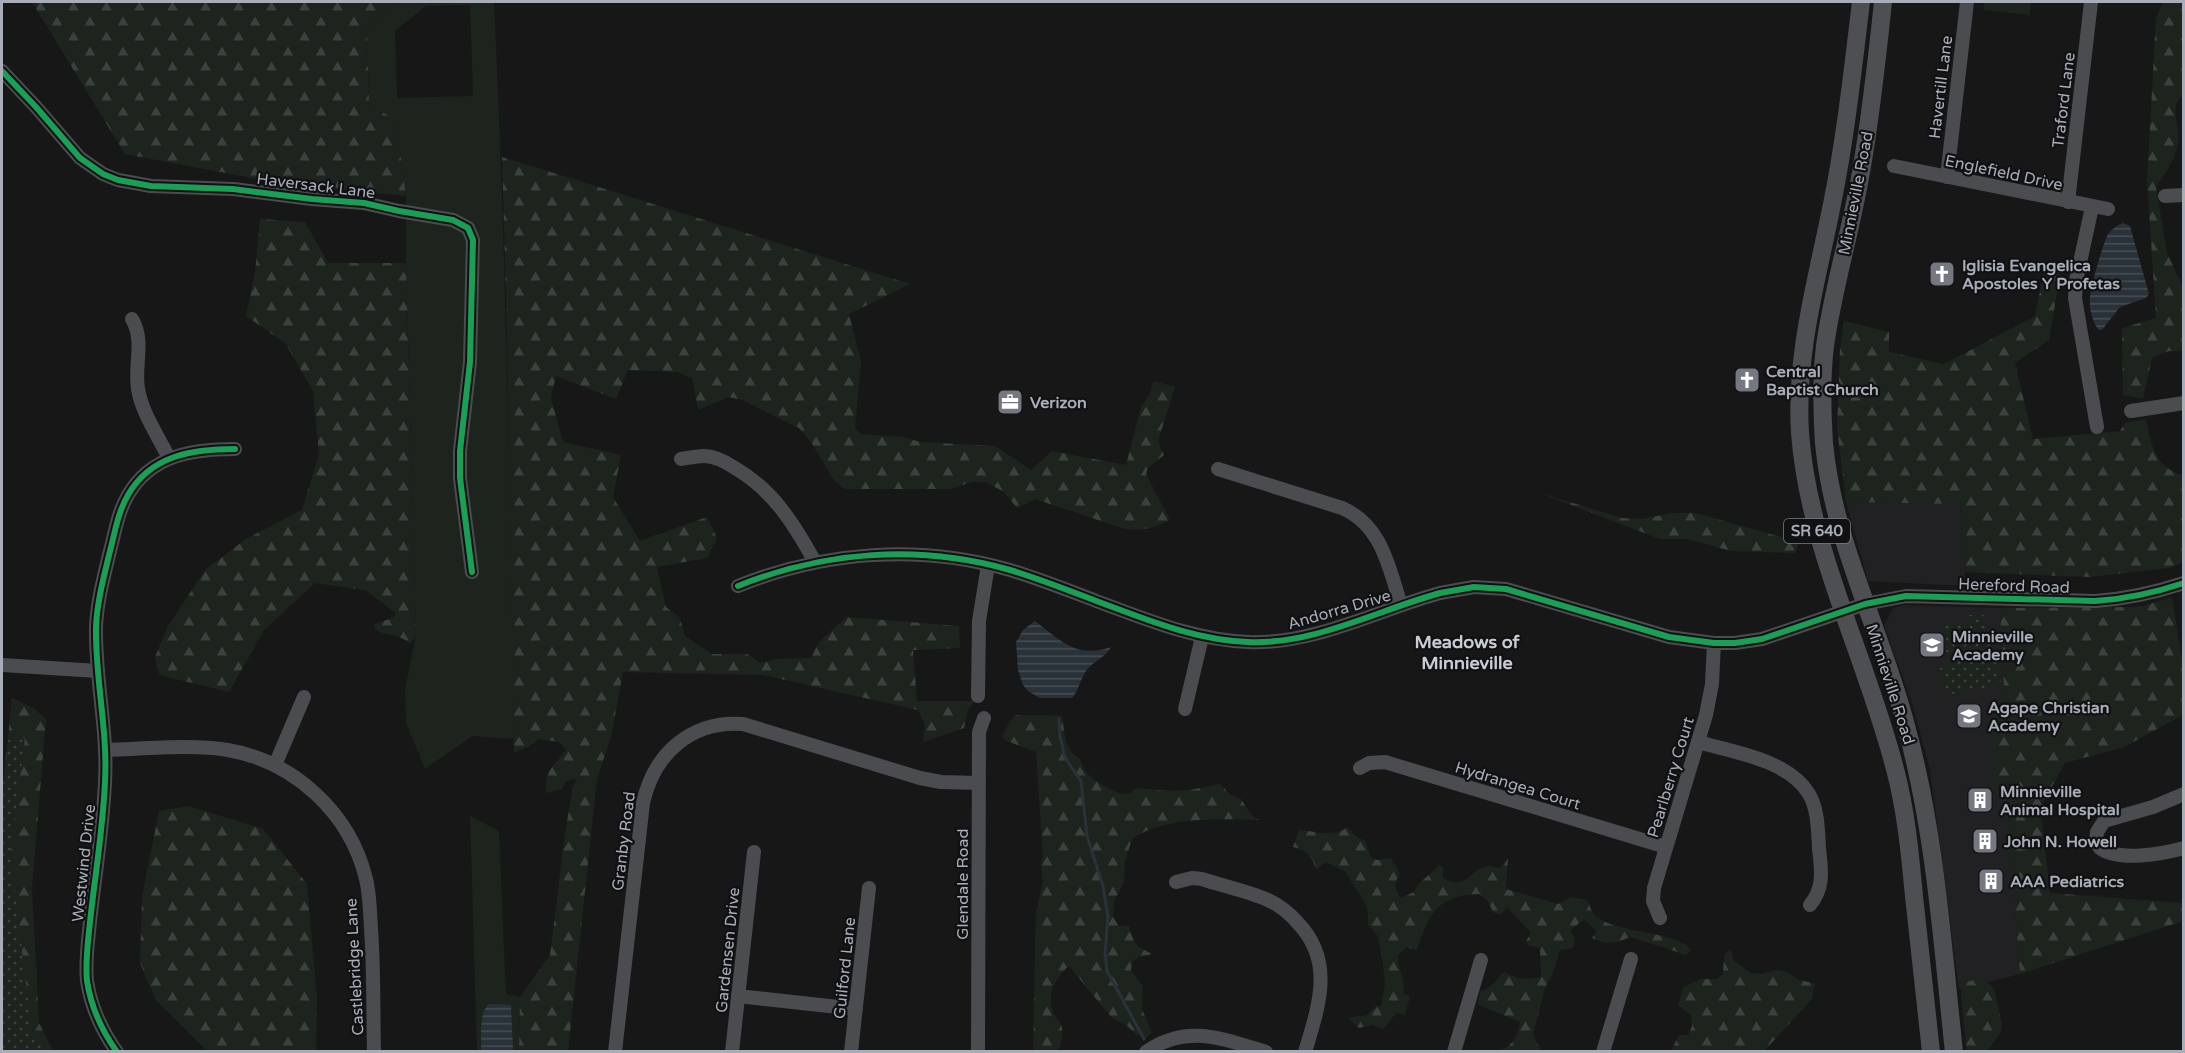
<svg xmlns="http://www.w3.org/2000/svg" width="2185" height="1053" font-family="'Varela Round',sans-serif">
  <defs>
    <pattern id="forest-firs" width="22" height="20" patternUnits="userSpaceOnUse" patternTransform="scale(1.5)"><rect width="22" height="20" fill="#1d241e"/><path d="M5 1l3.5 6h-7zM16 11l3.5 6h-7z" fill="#3b413d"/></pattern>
    <pattern id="park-dots" width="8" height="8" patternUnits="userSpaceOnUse" patternTransform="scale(1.5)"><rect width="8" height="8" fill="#1d241e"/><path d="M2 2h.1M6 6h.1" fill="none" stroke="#3b413d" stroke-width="1.8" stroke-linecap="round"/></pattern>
    <pattern id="water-rules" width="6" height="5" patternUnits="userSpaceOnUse" patternTransform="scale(1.5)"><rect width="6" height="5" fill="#2a3239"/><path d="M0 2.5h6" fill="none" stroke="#464d54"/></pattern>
  </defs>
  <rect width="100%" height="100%" fill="#171717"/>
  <g fill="#212123">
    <polygon points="1846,502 1960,503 1965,572 1964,586 1868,581"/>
    <polygon points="1904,605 2000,608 2004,688 1992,706 2007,797 2020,974 1959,990 1930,770 1913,706 1884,625 1893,608"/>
  </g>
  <g fill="#1d241e" fill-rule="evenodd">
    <path d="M394 2H494C506 247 510 493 514 739L472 736 425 769 406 723 405 689 416 635 406 263V196L396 122 369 103 367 28ZM470 5 473 96 397 98 395 31 426 6Z"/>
    <polygon points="1985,2 2031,2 2030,15 1983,10"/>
    <polygon points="470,816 499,831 506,994 520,997 519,1051 477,1051"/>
  </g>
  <g fill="url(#forest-firs)">
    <polygon points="32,2 394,2 367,28 369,103 396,121 406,196 263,180 125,154"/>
    <path d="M2163 2H2183V95C2167 109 2182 126 2178 144 2175 160 2164 174 2156 187L2167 253 2183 287 2184 349 2180 351H2169L2152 358 2143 399 2123 395 2122 328 2156 318 2147 180 2156 18Z"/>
    <path d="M502 157 910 284 849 314 861 362 855 428 861 434 902 437 921 442 995 446 1031 470 1052 451 1126 465 1141 407 1149 395 1154 381 1175 387 1158 441 1164 455 1148 468 1146 474 1170 520C1154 528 1143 531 1125 529L1035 499 1017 508 1004 492 986 482H972L950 489H845L833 479 811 442 799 428 743 400 728 397 698 410 692 378 677 372 628 370 616 399 556 376 551 398 563 442 621 455 613 497 640 541 707 517 717 538 707 558 657 567 666 607 680 618 685 636 712 654H747L760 663 777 659 811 658 819 642 847 617 959 626 960 648 913 650 917 701H975L968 709 964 728 923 742 925 725 918 710 763 675 623 672 611 737 597 779 568 1051H519L520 997 550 955 565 833 573 787 577 778 566 781 562 789 546 793C545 768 553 768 566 750L559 742 539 739 528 747 514 753 507 331Z"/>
    <path d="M260 219 305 222 328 263H406L416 635 410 644C400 633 386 637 375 629L374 624 393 618 396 613 365 590 315 583 264 630 229 692 159 675 155 657 168 626 206 569 246 539 302 510 319 454 313 391 286 344 246 316 255 273Z"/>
    <path d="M2046 261 2061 269 2049 340 2015 363 2033 439 2120 431 2125 423 2146 419C2150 443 2156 469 2183 475V562L2170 568 2089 577 1965 572 1960 504 1846 502 1837 428 1840 349 1844 321 1889 332V352L1944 364 2035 316Z"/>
    <polygon points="1537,492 1622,518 1643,519 1671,513 1696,513 1799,542 1795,553 1731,551 1687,539 1660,539"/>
    <polygon points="2172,597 2183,667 2183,715 2124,747 2065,763 2040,808 2050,893 2183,903 2183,921 2020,974 2007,798 1993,781 1992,706 2004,688 2000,608 2127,607 2143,606"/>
    <polygon points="12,698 33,708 46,719 32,888 39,1023 53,1051 2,1052 2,794"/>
    <path d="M1016 715 1062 716C1064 727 1064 738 1069 748 1072 754 1075 755 1079 758 1082 761 1083 767 1085 771 1092 780 1119 798 1130 793 1131 793 1137 788 1137 788L1169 791 1190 790 1220 784 1231 795 1241 799 1252 816 1259 820C1220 819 1165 816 1132 839L1125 861 1124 881 1114 902 1113 917 1119 926H1129C1134 944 1136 947 1153 954L1139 957 1132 962 1131 970 1143 987 1142 1009 1152 1033 1145 1038 1137 1035 1127 1026 1112 1018 1069 966C1056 977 1046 994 1053 1012 1055 1018 1061 1021 1062 1028 1063 1035 1061 1045 1058 1051H1033L1036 912 1043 882 1041 865 1043 858 1036 752 1007 741 1002 737 1010 721Z"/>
    <polygon points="188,806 263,829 307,884 317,998 316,1051 207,1051 156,1000 140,963 142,897 159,811"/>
    <path d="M1347 827 1358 838 1366 841 1370 857 1377 860 1391 858 1400 874C1393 884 1394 889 1401 898L1414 892C1418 881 1431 875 1439 865L1443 868V878C1467 892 1470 868 1489 866 1493 866 1496 868 1500 868L1508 858 1506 889 1558 904 1571 897 1587 900C1591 905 1590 911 1595 916 1617 934 1678 931 1691 950L1686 955 1631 937 1617 942 1606 943 1592 938 1597 931 1584 919 1571 930 1575 940 1573 948 1560 950 1552 975 1545 988 1533 1034 1541 1051H1502L1500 1050C1513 1047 1518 1034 1520 1022L1477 1004 1481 991C1492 988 1496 980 1504 972 1520 980 1523 980 1541 977L1540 948 1528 945 1526 941 1531 933 1508 908 1499 915 1493 912 1488 901 1479 894C1437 895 1429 914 1417 950L1406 947 1398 955C1397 972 1406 974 1403 994L1410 996 1405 1015 1396 1013 1383 1029 1372 1025 1359 1028 1348 1018 1367 1015 1376 1006H1381L1385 984 1383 964 1378 936 1368 925C1370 898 1356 894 1346 872L1325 862 1316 870C1313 856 1306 850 1293 847L1299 830C1314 831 1335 838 1347 827Z"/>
    <polygon points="1730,949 1734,961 1751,973 1761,974 1776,970 1787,972 1797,979 1815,984 1812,999 1764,1051 1671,1051 1679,1035 1688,1035 1692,1026 1691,1015 1678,1005 1684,987 1701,979 1717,979 1723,974 1724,956"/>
    <polygon points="1976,980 1986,982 1994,989 2002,1025 2001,1032 1987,1051 1967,1051 1966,1047 1961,993 1965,982"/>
  </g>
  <g fill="url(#park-dots)">
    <polygon points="1969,615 1985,615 1992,659 1998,659 2001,685 1946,695 1940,668 1951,664 1945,647 1947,641 1940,623 1969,622"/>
    <polygon points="9,736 25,738 10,855 32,1032 44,1051 2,1051 2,794"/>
  </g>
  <g fill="url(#water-rules)">
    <path d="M2123 223 2130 226 2149 294 2146 298 2120 307 2102 330H2099C2093 324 2089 308 2090 299 2090 288 2103 244 2108 234 2112 229 2117 225 2123 223Z"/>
    <path d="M1035 621C1061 641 1077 659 1111 647 1105 658 1093 661 1086 671 1080 680 1079 690 1072 698H1040L1028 691 1023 685 1018 670 1016 642 1023 630Z"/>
    <path d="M489 1004 511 1005 513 1051H481C482 1038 478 1013 489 1004Z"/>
  </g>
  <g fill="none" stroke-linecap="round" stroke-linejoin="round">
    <polyline stroke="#2a3239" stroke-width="3" points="1059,719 1060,736 1065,758 1081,781 1087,836 1103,886 1108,917 1105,953 1107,971 1144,1039"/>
    <g stroke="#4b4c50" stroke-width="14">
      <polyline points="2,71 36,107 80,158 103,174 118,180 151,186 233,189 312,199 364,203 399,211 453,220 468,228 473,240 470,362 460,451 460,478 472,572"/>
      <polyline points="1894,166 2108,209"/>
      <polyline points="1947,177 1967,2"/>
      <polyline points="2165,196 2184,195"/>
      <polyline points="2068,202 2091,2"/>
      <polyline points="2092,207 2076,281 2075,298 2097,427"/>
      <path d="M132 319C145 341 134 365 138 389 142 413 158 436 169 458"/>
      <polyline points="2131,411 2184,403"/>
      <path d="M681 459C689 458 697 456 704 456 715 456 726 462 735 468 773 490 794 524 815 562"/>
      <path d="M1218 469 1342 508C1382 525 1389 568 1401 605"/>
      <path d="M738 586C825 551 919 544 1010 570 1040 579 1070 591 1099 602 1148 620 1195 640 1248 642 1314 645 1378 610 1440 593L1474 587 1506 589 1669 637 1714 643H1735L1762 639 1865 604 1906 596 2095 601C2126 599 2154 593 2184 583"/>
      <polyline points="2,665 98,671"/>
      <polyline points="978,696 979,621 988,565"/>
      <polyline points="1185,709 1202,637"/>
      <path d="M1698 742C1733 752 1789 760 1809 794 1818 809 1818 830 1819 848 1821 869 1825 887 1810 905"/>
      <path d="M105 750C143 749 191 744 228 750 295 762 350 813 366 879 370 895 370 912 371 929 374 970 373 1011 374 1052"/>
      <polyline points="275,765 304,697"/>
      <polyline points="1360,768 1369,763 1385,762 1666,847"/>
      <path d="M2184 794 2153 807 2104 821 2097 832 2096 842 2100 848C2119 862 2162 854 2184 848"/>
      <path d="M1176 882 1192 878 1202 879C1223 886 1247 891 1268 900 1279 905 1289 913 1297 922 1335 961 1319 1005 1305 1052"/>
      <polyline points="1660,918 1653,901 1654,888 1706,715 1712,684 1714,643"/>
      <polyline points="738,996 856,1009"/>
      <path d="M117 1052C102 1031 91 1007 87 981 85 961 88 942 90 922 95 875 103 829 105 782 108 730 95 679 96 627 97 602 104 576 110 551 115 532 118 512 128 495 151 455 193 449 235 449"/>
      <path d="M615 1052 643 803C654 753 692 720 743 724L920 778 941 782 978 783"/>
      <polyline points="732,1052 754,852"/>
      <polyline points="851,1052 869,888"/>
      <polyline points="978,1052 979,732 984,718"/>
      <path d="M1146 1052C1187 1023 1223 1039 1266 1052"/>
      <polyline points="1454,1052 1481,960"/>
      <polyline points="1603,1052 1631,959"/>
    </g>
    <g stroke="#4d4f52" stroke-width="18">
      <path d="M1861 2C1853 67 1846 134 1833 199 1818 277 1795 352 1800 433 1809 550 1866 656 1895 769 1906 810 1910 854 1914 896 1920 948 1925 1000 1931 1052"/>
      <path d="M1883 2C1877 59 1871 116 1861 172 1851 231 1833 288 1825 346 1821 378 1822 411 1824 443 1833 541 1880 628 1905 722 1935 829 1942 941 1954 1052"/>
    </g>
    <g stroke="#111113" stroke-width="10">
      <g id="cycleway">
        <polyline points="2,71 36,107 80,158 103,174 118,180 151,186 233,189 312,199 364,203 399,211 453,220 468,228 473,240 470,362 460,451 460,478 472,572"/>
        <path d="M738 586C825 551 919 544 1010 570 1040 579 1070 591 1099 602 1148 620 1195 640 1248 642 1314 645 1378 610 1440 593L1474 587 1506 589 1669 637 1714 643H1735L1762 639 1865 604 1906 596 2095 601C2126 599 2154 593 2184 583"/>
        <path d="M117 1052C102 1031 91 1007 87 981 85 961 88 942 90 922 95 875 103 829 105 782 108 730 95 679 96 627 97 602 104 576 110 551 115 532 118 512 128 495 151 455 193 449 235 449"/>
      </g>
    </g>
    <use href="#cycleway" stroke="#1a9f57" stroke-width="6"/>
  </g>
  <defs>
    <g id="church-square" transform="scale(1.35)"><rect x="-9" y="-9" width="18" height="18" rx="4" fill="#757880" stroke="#111113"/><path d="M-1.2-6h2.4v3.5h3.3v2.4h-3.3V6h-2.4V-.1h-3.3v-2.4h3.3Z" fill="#fff"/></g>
    <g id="office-square" transform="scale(1.35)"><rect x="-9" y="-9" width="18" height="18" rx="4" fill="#757880" stroke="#111113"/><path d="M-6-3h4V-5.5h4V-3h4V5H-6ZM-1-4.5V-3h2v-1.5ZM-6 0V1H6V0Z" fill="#fff"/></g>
    <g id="school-square" transform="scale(1.35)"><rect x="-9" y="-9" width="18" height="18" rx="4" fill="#757880" stroke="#111113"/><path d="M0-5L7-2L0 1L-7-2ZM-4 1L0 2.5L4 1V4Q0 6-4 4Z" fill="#fff"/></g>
    <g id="building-square" transform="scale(1.35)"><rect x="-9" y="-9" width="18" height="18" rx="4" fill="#757880" stroke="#111113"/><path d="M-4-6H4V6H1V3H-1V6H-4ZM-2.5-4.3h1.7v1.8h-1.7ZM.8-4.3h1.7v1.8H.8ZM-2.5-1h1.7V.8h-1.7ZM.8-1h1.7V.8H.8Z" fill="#fff"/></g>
  </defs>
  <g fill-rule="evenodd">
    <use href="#church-square" x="1942" y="274"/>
    <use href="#church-square" x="1747" y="380"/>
    <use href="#office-square" x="1010" y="402"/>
    <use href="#school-square" x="1932" y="645"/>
    <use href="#school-square" x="1969" y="716"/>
    <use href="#building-square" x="1980" y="800"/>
    <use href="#building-square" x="1985" y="841"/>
    <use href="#building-square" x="1991" y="881"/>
  </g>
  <g text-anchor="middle" stroke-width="4.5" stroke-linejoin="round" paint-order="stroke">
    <rect fill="#111113" stroke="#7b7e86" stroke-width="1.5" x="1784" y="519" width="66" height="24" rx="4.5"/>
    <g font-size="15" font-weight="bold" fill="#a8adb8">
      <text x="1817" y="536">SR 640</text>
    </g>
    <g font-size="16" fill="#a8adb8" stroke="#111113">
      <text transform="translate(1940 87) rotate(-83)" y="6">Havertill Lane</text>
      <text transform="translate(2063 100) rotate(-83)" y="6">Traford Lane</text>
      <text transform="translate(2004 172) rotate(12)" y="6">Englefield Drive</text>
      <text transform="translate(316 185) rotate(7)" y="6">Haversack Lane</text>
      <text transform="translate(1855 193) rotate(-79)" y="6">Minnieville Road</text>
      <text transform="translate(2014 585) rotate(2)" y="6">Hereford Road</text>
      <text transform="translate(1339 609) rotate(-16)" y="6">Andorra Drive</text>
      <text transform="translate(1891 684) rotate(72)" y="6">Minnieville Road</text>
      <text transform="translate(1670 777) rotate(-73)" y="6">Pearlberry Court</text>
      <text transform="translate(1518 785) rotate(17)" y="6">Hydrangea Court</text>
      <text transform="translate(623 841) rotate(-83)" y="6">Granby Road</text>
      <text transform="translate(83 863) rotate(-84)" y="6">Westwind Drive</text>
      <text transform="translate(962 884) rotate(-90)" y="6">Glendale Road</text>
      <text transform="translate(727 950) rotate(-84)" y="6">Gardensen Drive</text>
      <text transform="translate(354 967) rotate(-93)" y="6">Castlebridge Lane</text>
      <text transform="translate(844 968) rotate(-84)" y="6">Guilford Lane</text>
    </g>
    <g font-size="16" font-weight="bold" fill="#a8adb8" stroke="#111113" text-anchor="start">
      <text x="1962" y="271">Iglisia Evangelica<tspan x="1962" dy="18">Apostoles Y Profetas</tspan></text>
      <text x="1766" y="377">Central<tspan x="1766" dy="18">Baptist Church</tspan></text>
      <text x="1030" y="408">Verizon</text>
      <text x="1952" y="642">Minnieville<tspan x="1952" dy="18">Academy</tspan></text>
      <text x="1988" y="713">Agape Christian<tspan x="1988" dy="18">Academy</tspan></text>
      <text x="2000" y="797">Minnieville<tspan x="2000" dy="18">Animal Hospital</tspan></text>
      <text x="2004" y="847">John N. Howell</text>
      <text x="2010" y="887">AAA Pediatrics</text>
    </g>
    <g font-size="18" font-weight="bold" fill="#c9ccd4" stroke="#111113">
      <text x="1467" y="648">Meadows of<tspan x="1467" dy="21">Minnieville</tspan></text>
    </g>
  </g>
  <rect width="2185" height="1053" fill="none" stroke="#a8adb8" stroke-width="6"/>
</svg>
